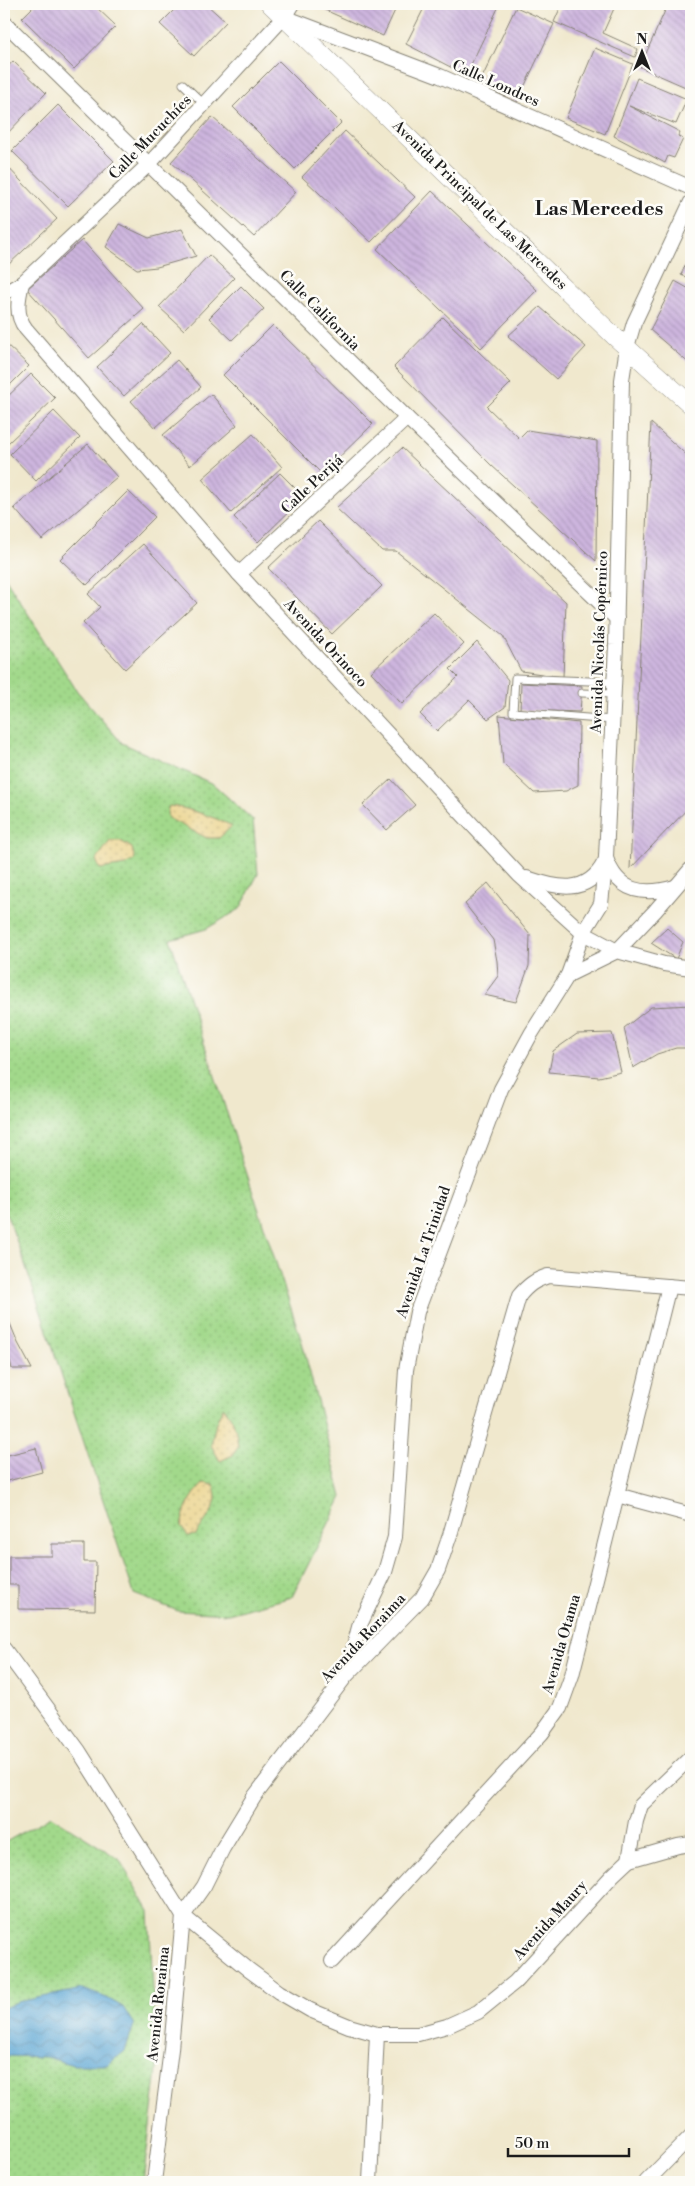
<svg xmlns="http://www.w3.org/2000/svg" width="695" height="2186" font-family="'Libre Bodoni',serif">
  <defs>
    <pattern id="grass-dots" width="8" height="8" patternUnits="userSpaceOnUse" patternTransform="scale(1.25)"><rect width="8" height="8" fill="#a2d98b"/><path d="M2 2h.1M6 6h.1" fill="none" stroke="#8bba77" stroke-width="1.8" stroke-linecap="round"/></pattern>
    <pattern id="sand-dots" width="8" height="8" patternUnits="userSpaceOnUse" patternTransform="scale(1.25)"><rect width="8" height="8" fill="#eeda9e"/><path d="M2 2h.1M6 6h.1" fill="none" stroke="#ccba88" stroke-width="1.8" stroke-linecap="round"/></pattern>
    <pattern id="water-waves" width="16" height="10" patternUnits="userSpaceOnUse" patternTransform="scale(1.25)"><rect width="16" height="10" fill="#5ca6d4"/><path d="M0 5q4-4 8 0t8 0" fill="none" stroke="#4b86ab"/></pattern>
    <pattern id="building-back-hatch" width="6" height="6" patternUnits="userSpaceOnUse" patternTransform="scale(1.25)"><rect width="6" height="6" fill="#cdb5de"/><path d="M-1 5l2 2M0 0l6 6M5-1l2 2" fill="none" stroke="#af9bbe"/></pattern>
  </defs>
  <rect width="100%" height="100%" fill="#fdfcf7"/>
  <filter id="ink" filterUnits="userSpaceOnUse"><feTurbulence type="fractalNoise" baseFrequency=".02" numOctaves="2"/><feDisplacementMap in="SourceGraphic" scale="10" xChannelSelector="R" yChannelSelector="G"/><feConvolveMatrix kernelMatrix="1 2 1 2 8 2 1 2 1" color-interpolation-filters="sRGB"/></filter>
  <filter id="wash" filterUnits="userSpaceOnUse"><feTurbulence type="fractalNoise" baseFrequency=".0096" numOctaves="4" result="noise"/><feDisplacementMap in="SourceGraphic" scale="20" xChannelSelector="R" yChannelSelector="G"/><feGaussianBlur stdDeviation="1.12" result="paint"/><feColorMatrix in="noise" values="0 0 0 0 0 0 0 0 0 0 0 0 0 0 0 0 0 1.4 0 .05"/><feComposite in="paint" operator="in"/></filter>
  <g filter="url(#wash)">
    <rect width="100%" height="100%" fill="#f0e8cd"/>
    <g fill="url(#grass-dots)" stroke="#5f7a54">
      <polygon points="4,576 77,691 122,743 213,784 253,820 258,874 240,909 206,929 170,939 302,1342 342,1497 292,1597 228,1614 178,1611 134,1594 24,1261 4,1207"/>
      <polygon points="51,1816 119,1859 149,1911 157,2070 143,2182 4,2182 4,1843"/>
    </g>
    <g fill="url(#sand-dots)" stroke="#857b5d">
      <path d="M169 806C186 807 216 818 232 826L219 838H207L168 818 167 812Z"/>
      <polygon points="110,841 121,841 132,848 135,859 125,865 100,869 96,860"/>
      <path d="M223 1407C235 1419 236 1431 238 1447L233 1455 220 1461 211 1445 216 1423Z"/>
      <path d="M204 1483 213 1485C223 1505 205 1518 196 1535L188 1536 181 1527C184 1509 191 1496 204 1483Z"/>
    </g>
    <polygon fill="url(#water-waves)" stroke="#3c6178" points="83,1989 107,1998 123,2007 134,2025 125,2051 107,2065 73,2065 46,2057 4,2056 4,2008 17,2002"/>
    <g id="blocks">
      <g fill="url(#building-back-hatch)">
        <polygon points="36,4 93,4 116,26 74,69 22,18"/>
        <polygon points="180,4 206,4 226,22 194,56 160,24"/>
        <polygon points="316,4 398,4 383,36 316,6"/>
        <polygon points="426,4 500,4 466,75 406,44"/>
        <polygon points="562,4 616,4 603,33 638,49 635,57 554,22"/>
        <polygon points="668,4 691,4 690,89 640,67"/>
        <polygon points="516,7 554,24 517,102 479,84"/>
        <polygon points="595,48 633,64 605,134 566,118"/>
        <polygon points="13,61 46,93 4,137 4,71"/>
        <polygon points="279,61 341,123 295,169 233,107"/>
        <polygon points="637,78 687,99 676,124 629,106 680,132 678,136 683,139 674,158 668,156 665,163 614,136"/>
        <polygon points="58,105 114,161 68,206 12,151"/>
        <polygon points="212,117 296,192 254,237 171,162"/>
        <polygon points="345,131 415,197 371,242 302,177"/>
        <polygon points="4,163 57,219 7,266 4,263"/>
        <polygon points="432,191 537,290 481,348 377,249"/>
        <polygon points="119,224 149,238 182,229 196,256 157,267 137,269 106,247"/>
        <polygon points="82,240 144,309 89,358 27,289"/>
        <polygon points="691,251 691,279 681,275"/>
        <polygon points="209,255 234,278 184,330 159,307"/>
        <polygon points="675,281 691,290 691,365 650,330"/>
        <polygon points="241,286 264,309 232,340 209,318"/>
        <polygon points="540,307 586,347 556,379 508,336"/>
        <polygon points="443,317 511,383 487,407 519,438 527,430 597,441 596,561 491,465 394,367"/>
        <polygon points="143,324 170,353 124,396 97,367"/>
        <polygon points="273,325 373,424 322,474 223,375"/>
        <polygon points="4,342 29,366 4,391"/>
        <polygon points="177,360 201,387 155,428 131,401"/>
        <polygon points="31,374 55,398 8,443 4,439 4,400"/>
        <polygon points="211,394 237,425 190,466 163,435"/>
        <polygon points="54,411 80,438 36,481 10,454"/>
        <polygon points="651,423 691,459 691,805 630,869"/>
        <polygon points="253,434 282,467 231,513 202,479"/>
        <polygon points="88,444 117,477 42,540 14,508"/>
        <polygon points="402,448 566,602 563,677 521,671 503,636 396,551 382,551 336,508"/>
        <polygon points="280,473 304,497 258,542 234,517"/>
        <polygon points="128,491 155,517 87,585 60,559"/>
        <polygon points="318,521 382,586 332,634 268,568"/>
        <polygon points="143,544 197,603 125,669 83,623 100,607 88,594"/>
        <polygon points="434,613 464,644 402,704 371,672"/>
        <polygon points="477,642 508,680 505,707 488,719 469,700 437,731 420,714 458,677 450,669"/>
        <polygon points="521,683 582,686 580,712 520,710"/>
        <polygon points="499,715 579,723 578,785 566,791 534,793 503,764"/>
        <polygon points="391,779 415,805 387,830 363,805"/>
        <polygon points="488,883 530,935 529,966 516,1002 484,995 498,976 497,961 493,940 465,904"/>
        <polygon points="667,928 683,942 676,959 651,943"/>
        <polygon points="691,1005 689,1048 676,1048 657,1054 633,1068 624,1028 651,1007"/>
        <polygon points="612,1033 621,1072 599,1077 549,1072 553,1051 577,1034"/>
        <polygon points="4,1309 18,1343 32,1369 12,1369 7,1349 4,1349"/>
        <polygon points="36,1448 42,1472 4,1482 4,1456"/>
        <polygon points="52,1544 84,1544 84,1562 96,1562 95,1610 18,1609 18,1585 9,1585 9,1556 52,1556"/>
      </g>
    </g>
  </g>
  <g filter="url(#ink)">
    <use href="#blocks" fill-opacity="0" stroke="#868274" stroke-width="1"/>
    <g fill="none" stroke-linecap="round" stroke-linejoin="round">
      <g stroke="#868274" stroke-width="9">
        <g id="service">
          <polyline points="183,84 204,104"/>
          <polyline points="582,693 613,694"/>
          <polyline points="612,720 513,712 515,678 614,682"/>
        </g>
      </g>
      <g stroke="#868274" stroke-width="16">
        <g id="minor">
          <polyline points="287,18 440,76 691,188"/>
          <polyline points="4,22 407,418 617,619"/>
          <path d="M22 283C18 300 15 315 26 329L239 574 519 875 583 933 617 951 664 964 691 968"/>
          <polyline points="4,291 10,290 22,283 149,164 284,17 292,4"/>
          <polyline points="239,574 407,418"/>
          <path d="M606 858C618 893 644 896 675 887"/>
          <path d="M527 878C556 888 587 896 604 863"/>
          <polyline points="568,975 617,951 655,911 691,869"/>
          <polyline points="617,1495 691,1515"/>
          <polyline points="4,1649 79,1751 183,1916 249,1970 279,1992 310,2010 349,2026 377,2034 418,2034 447,2026 478,2012 515,1982 612,1876 629,1860 636,1821 641,1805 691,1757"/>
          <polyline points="346,1676 359,1627 385,1572 395,1537 406,1370 417,1312 501,1089 531,1034 568,975 583,933 601,904 606,857 616,645 622,380 627,347 634,323 691,202"/>
          <polyline points="629,1860 678,1846 691,1844"/>
          <polyline points="332,1961 542,1733 560,1708 572,1675 669,1286"/>
          <path d="M154 2182 171 2049 183 1916 204 1886 223 1848 254 1797 346 1676 422 1598 438 1570 450 1535 519 1296C528 1285 535 1280 548 1276L691 1288"/>
          <polyline points="370,2182 377,2034"/>
          <polyline points="646,2182 691,2136"/>
        </g>
      </g>
      <g stroke="#868274" stroke-width="19">
        <polyline id="tertiary" points="270,4 614,336 691,405"/>
      </g>
      <use href="#service" stroke="#fff" stroke-width="7"/>
      <use href="#minor" stroke="#fff" stroke-width="14"/>
      <use href="#tertiary" stroke="#fff" stroke-width="18"/>
    </g>
  </g>
  <g text-anchor="middle" stroke-width="5" stroke-linejoin="round" paint-order="stroke">
    <g font-size="15" fill="#1c1c1c" stroke="#fdfcf7">
      <text transform="translate(496 83) rotate(24)" y="5">Calle Londres</text>
      <text transform="translate(150 137) rotate(-46)" y="5">Calle Mucuchíes</text>
      <text transform="translate(480 205) rotate(44)" y="5">Avenida Principal de Las Mercedes</text>
      <text transform="translate(320 310) rotate(45)" y="5">Calle California</text>
      <text transform="translate(312 484) rotate(-43)" y="5">Calle Perijá</text>
      <text transform="translate(599 642) rotate(-88)" y="5">Avenida Nicolás Copérnico</text>
      <text transform="translate(326 643) rotate(47)" y="5">Avenida Orinoco</text>
      <text transform="translate(423 1252) rotate(-71)" y="5">Avenida La Trinidad</text>
      <text transform="translate(363 1638) rotate(-47)" y="5">Avenida Roraima</text>
      <text transform="translate(561 1644) rotate(-74)" y="5">Avenida Otama</text>
      <text transform="translate(550 1920) rotate(-48)" y="5">Avenida Maury</text>
      <text transform="translate(158 2004) rotate(-84)" y="5">Avenida Roraima</text>
    </g>
    <g font-size="20" font-weight="bold" fill="#1c1c1c" stroke="#fdfcf7">
      <text x="599" y="215">Las Mercedes</text>
    </g>
  </g>
  <rect width="695" height="2186" fill="none" stroke="#fdfcf7" stroke-width="20"/>
  <g transform="translate(642 52)" stroke="#fdfcf7" stroke-width="4" paint-order="stroke">
  <path d="M0-4L9 19L0 12L-9 19Z" fill="#1c1c1c"/>
  <text y="-8" font-size="14" font-weight="bold" text-anchor="middle" fill="#1c1c1c">N</text>
  </g>
  <path d="M508 2148v8h121v-8" fill="none" stroke="#1c1c1c" stroke-width="2.5"/>
  <text x="515" y="2148" font-size="15" fill="#1c1c1c" stroke="#fdfcf7" stroke-width="4" paint-order="stroke">50 m</text>
</svg>
